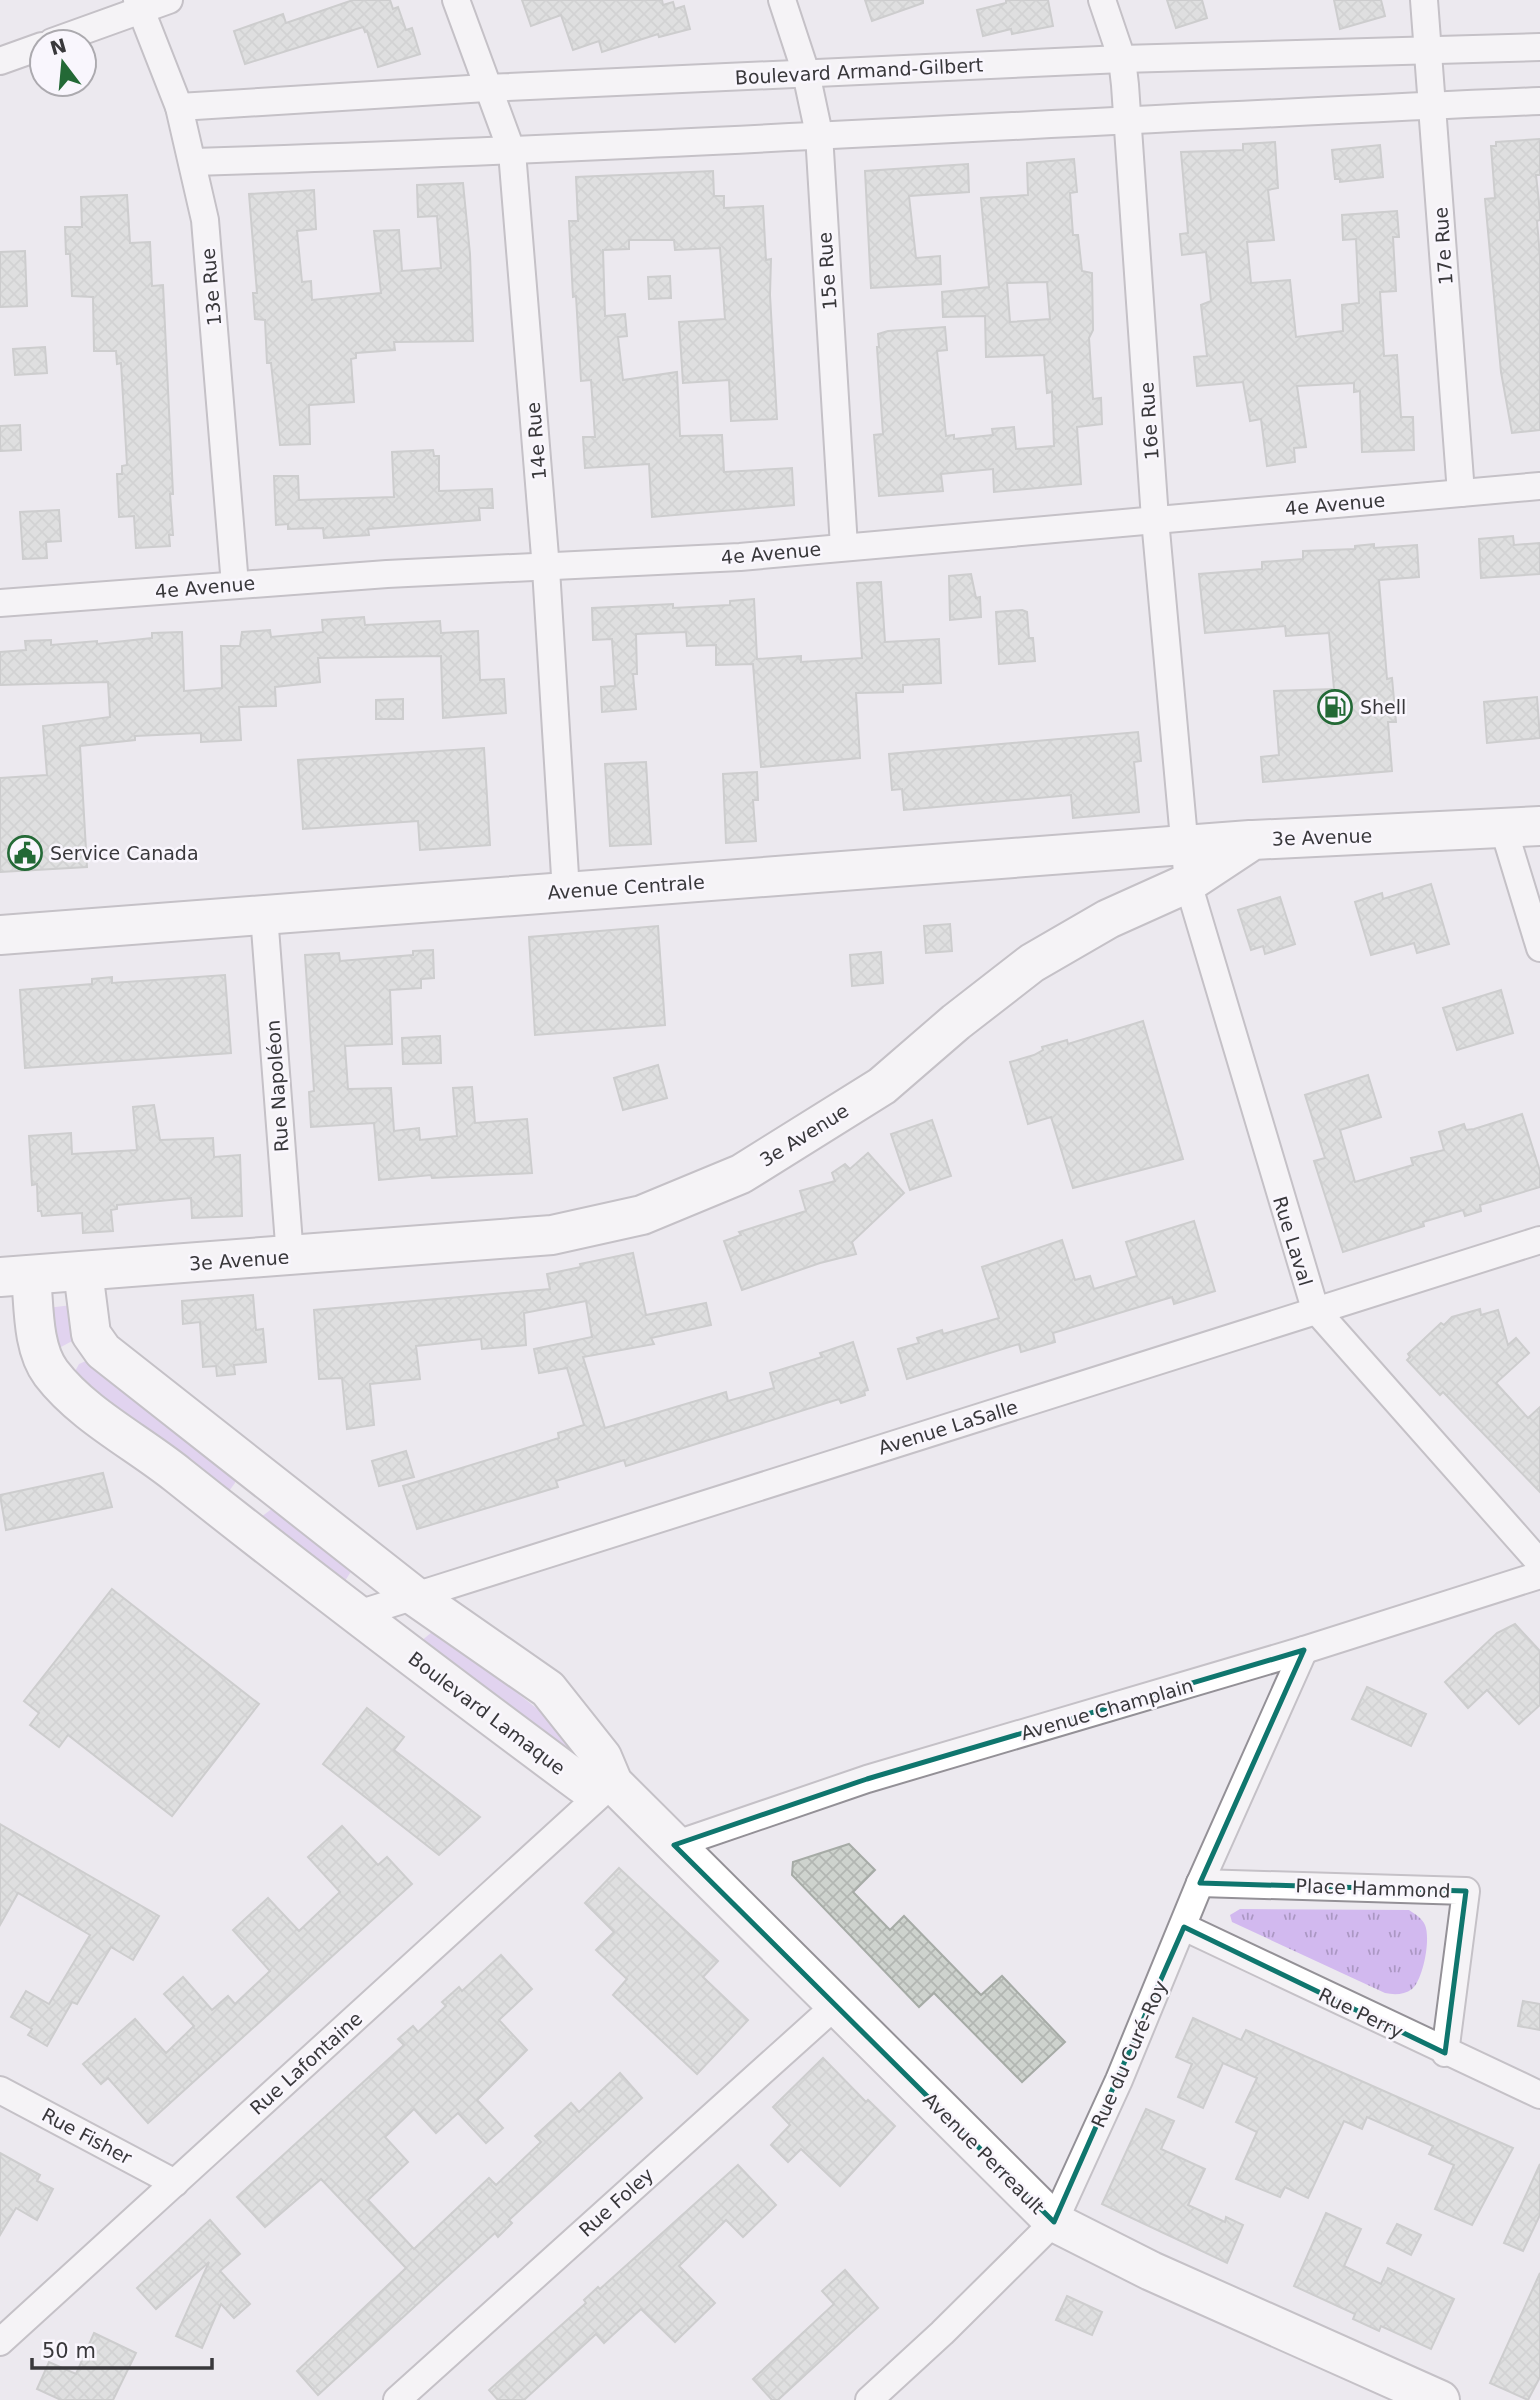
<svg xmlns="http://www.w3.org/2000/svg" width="1540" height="2400" font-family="'DejaVu Sans',sans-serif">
  <defs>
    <pattern id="park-tufts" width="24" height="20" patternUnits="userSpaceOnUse" patternTransform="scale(1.75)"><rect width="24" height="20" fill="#d2b9ef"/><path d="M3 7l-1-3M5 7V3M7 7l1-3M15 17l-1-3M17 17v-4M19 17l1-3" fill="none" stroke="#ab97c3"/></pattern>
    <pattern id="building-cross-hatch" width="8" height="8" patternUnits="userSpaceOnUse" patternTransform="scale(1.75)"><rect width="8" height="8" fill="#ced3ce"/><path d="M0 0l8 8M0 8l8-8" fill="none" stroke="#b2b6b2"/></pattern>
  </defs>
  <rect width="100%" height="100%" fill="#ece9ef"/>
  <g fill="#d2b9ef">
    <polygon points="72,1305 76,1339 61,1347 55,1345 47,1308"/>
    <polygon points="88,1360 235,1476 235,1483 229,1491 73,1375 79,1364"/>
    <polygon points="273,1508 352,1570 343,1584 261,1517"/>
    <polygon points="432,1632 445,1636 582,1744 581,1764 420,1642"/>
  </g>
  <path fill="url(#park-tufts)" d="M1240 1909 1409 1910C1416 1915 1422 1918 1425 1925 1431 1939 1423 1980 1412 1989 1404 1995 1394 1995 1385 1993L1232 1922 1230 1915Z"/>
  <g fill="url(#building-cross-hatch)" stroke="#a6aba6" stroke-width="2" fill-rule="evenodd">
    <polygon points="353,0 390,0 393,9 398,7 406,30 412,28 420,54 378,67 367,31 365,32 363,27 245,64 234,31 283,14 286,23"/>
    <polygon points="522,0 662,0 663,5 673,2 675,9 684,6 690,29 659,37 658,34 602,52 599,41 573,50 561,15 531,26"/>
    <polygon points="865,0 923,0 923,3 872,21"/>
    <polygon points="1006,0 1048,0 1053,26 1012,34 1011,29 983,36 977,10 1006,3"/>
    <polygon points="1167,0 1202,0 1207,18 1176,28"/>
    <polygon points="1334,0 1381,0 1385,16 1340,29"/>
    <polygon points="1540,139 1540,175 1536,175 1540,212 1540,220 1537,221 1540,257 1540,430 1512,433 1501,372 1485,199 1495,198 1491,146 1496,146 1496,142"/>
    <polygon points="1275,142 1278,188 1268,190 1274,240 1247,242 1251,283 1290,280 1296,337 1343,331 1342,305 1359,303 1356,239 1343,240 1342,215 1397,211 1399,237 1393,237 1396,291 1380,292 1384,356 1397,355 1401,417 1413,417 1414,450 1362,452 1360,391 1354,392 1354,383 1297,386 1306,447 1294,448 1295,462 1267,466 1261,419 1250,421 1243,382 1197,386 1194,357 1207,356 1201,305 1211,301 1206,252 1182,255 1180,234 1188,233 1181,152 1243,150 1243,144"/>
    <polygon points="1380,145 1383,177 1340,182 1340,179 1335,179 1332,150"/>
    <path d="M1074 159 1077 192 1070 193 1073 235H1078L1082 271 1092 273 1093 330 1089 338 1093 399 1101 398 1102 424 1077 427 1081 484 994 492 993 469 941 474 943 491 879 496 874 435 883 434 877 347H879L878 334 888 331 945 327 947 350 937 351 946 436 954 435V439L993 435 992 429 1014 427 1016 449 1054 446 1052 392 1047 393 1044 355 986 357 985 316 943 317 942 292 989 287 981 198 1028 195 1027 163ZM1047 282 1050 319 1010 322 1007 283Z"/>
    <polygon points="968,164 969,192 909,196 916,258 940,256 941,284 871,288 865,171"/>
    <polygon points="713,171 714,196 724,196 724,208 763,206 766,260 771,259 770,295 777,419 731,421 729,380 683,383 679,322 725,319 720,248 675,250 674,240 629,240 629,249 603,250 605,316 625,314 627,336 618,337 623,380 677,372 680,436 722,435 724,472 792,468 794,505 652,517 649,464 585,468 583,437 595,437 591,380 581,381 576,296 573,297 569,221 578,221 576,177"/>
    <polygon points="463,183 470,254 473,341 394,342 395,350 356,353 356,358 351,359 354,402 309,405 310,444 280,445 271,363 267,363 265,320 255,319 253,293 257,293 249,194 314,190 316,229 297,231 302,282 311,281 312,300 381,293 374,231 399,230 402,271 441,268 437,216 418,217 417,185"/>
    <polygon points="127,195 130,243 150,242 152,286 163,285 173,494 170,494 173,535 169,535 170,546 136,548 134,516 119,517 117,474 122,474 122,466 127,465 121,363 117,364 116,351 94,351 93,297 72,296 70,254 66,254 65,227 82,227 81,197"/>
    <polygon points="25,251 27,306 0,307 0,252"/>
    <polygon points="670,276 671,298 649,299 648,277"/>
    <polygon points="45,347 47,373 15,375 13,349"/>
    <polygon points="20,425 21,450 0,451 0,426"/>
    <polygon points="433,450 434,456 439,456 439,491 492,489 493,508 479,508 480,520 368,529 369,535 324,538 323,528 288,529 288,524 276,525 274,476 298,476 299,500 394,497 392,452"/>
    <polygon points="59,510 61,541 46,542 47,558 23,559 20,512"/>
    <polygon points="1513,536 1514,545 1540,543 1540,574 1481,578 1479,539"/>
    <polygon points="1374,544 1374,548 1417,545 1419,577 1379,580 1387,679 1392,678 1396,722 1388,722 1392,771 1263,782 1261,757 1279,755 1274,691 1334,689 1329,633 1286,636 1285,626 1205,633 1199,574 1262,569 1262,562 1303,559 1303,551 1355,549 1355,546"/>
    <polygon points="971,574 976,598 980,597 981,617 950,620 949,576"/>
    <polygon points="881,582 885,642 939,639 941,683 903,685 903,692 856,693 860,758 761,767 753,664 716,665 716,645 687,646 686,632 636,634 637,674 633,674 636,709 602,712 601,687 615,686 612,639 593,640 592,608 673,604 673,608 730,605 730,601 754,599 757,659 801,656 801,662 862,658 857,583"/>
    <polygon points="1022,610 1027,612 1029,638 1033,638 1035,661 999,664 996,612"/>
    <polygon points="364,617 365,625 440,621 441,633 478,631 480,680 504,679 506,713 443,718 441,656 318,658 320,682 275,687 276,706 239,707 241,740 201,742 201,733 135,736 135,740 80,746 87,867 0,872 0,778 47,775 43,726 110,717 108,682 0,685 0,652 26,650 25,641 51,640 51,645 97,641 97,644 152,638 152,633 182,632 184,691 222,688 221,646 240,646 242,632 270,630 271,637 323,632 322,620"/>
    <polygon points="1537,697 1540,738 1487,743 1484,702"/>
    <polygon points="403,699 403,719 376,719 376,700"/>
    <polygon points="1138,732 1141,761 1134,762 1139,812 1073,818 1071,795 904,810 902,789 892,790 889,754"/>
    <polygon points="484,748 490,845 420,850 418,821 303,829 298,760"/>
    <polygon points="646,762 651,844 610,846 605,764"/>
    <polygon points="757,772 758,800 753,800 756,841 726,843 723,774"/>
    <polygon points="1431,884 1449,944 1417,953 1414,943 1371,955 1355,902 1382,893 1383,899"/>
    <polygon points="1280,897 1295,944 1265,954 1263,946 1251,950 1238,910"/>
    <polygon points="950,924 952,951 926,953 924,926"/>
    <polygon points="658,926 665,1025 535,1035 529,937"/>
    <polygon points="433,950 434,978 421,979 421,988 390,990 392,1044 345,1046 348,1089 391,1088 394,1131 419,1128 420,1140 457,1136 453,1088 472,1087 475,1123 527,1119 532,1173 432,1178 431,1175 379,1180 374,1123 311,1127 309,1092 314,1091 305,955 339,953 340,961 413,955 413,951"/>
    <polygon points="881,952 883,983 852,986 850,955"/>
    <polygon points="225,975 231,1053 25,1068 20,990 92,984 92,979 112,977 112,983"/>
    <polygon points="1501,990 1513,1033 1457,1050 1443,1008"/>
    <polygon points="1143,1021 1183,1159 1073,1188 1051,1117 1028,1124 1010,1062 1034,1055 1043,1050 1042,1047 1067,1040 1068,1044"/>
    <polygon points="440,1036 441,1063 403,1064 402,1038"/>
    <polygon points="658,1065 667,1098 623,1110 614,1078"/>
    <polygon points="1368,1075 1381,1117 1340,1130 1355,1182 1413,1165 1411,1158 1444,1150 1439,1132 1464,1124 1466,1130 1474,1129 1522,1114 1540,1171 1540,1187 1480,1205 1481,1211 1465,1216 1463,1210 1423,1222 1424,1226 1343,1252 1314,1161 1325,1158 1305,1095"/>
    <polygon points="154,1105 160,1140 213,1138 214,1157 240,1155 242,1216 192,1218 191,1198 117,1205 117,1209 111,1210 113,1231 83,1233 82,1213 42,1216 41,1211 38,1211 37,1184 32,1185 29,1136 71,1133 72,1154 137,1150 133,1107"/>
    <polygon points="932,1120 951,1176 910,1190 891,1134"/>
    <polygon points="868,1153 904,1193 852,1242 856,1254 820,1263 742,1290 724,1241 741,1235 739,1232 806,1211 800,1191 835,1181 832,1173 845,1164 850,1169"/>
    <polygon points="1194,1221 1215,1291 1174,1304 1172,1297 1053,1333 1055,1342 1021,1352 1019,1344 907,1379 898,1349 919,1343 917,1338 942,1330 943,1334 999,1318 982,1267 1062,1240 1075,1280 1090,1276 1094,1289 1137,1276 1126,1242"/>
    <polygon points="633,1253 646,1315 706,1303 711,1325 651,1338 654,1344 583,1357 605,1428 726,1392 728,1401 774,1388 770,1373 822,1357 820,1353 853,1342 868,1390 864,1391 865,1395 841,1403 839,1399 626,1466 624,1460 556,1481 558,1487 417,1529 403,1486 559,1438 558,1433 584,1425 567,1368 539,1373 534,1349 592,1337 586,1301 524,1313 526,1345 482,1349 481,1339 416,1346 420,1379 370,1384 374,1425 347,1429 342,1378 319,1379 314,1310 550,1289 547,1274 581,1267 580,1264"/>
    <polygon points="253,1295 256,1330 263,1329 266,1362 234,1365 235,1374 217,1376 216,1366 203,1367 200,1322 183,1324 182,1301"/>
    <polygon points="1480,1309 1481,1315 1498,1310 1508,1345 1516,1338 1529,1353 1496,1383 1528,1418 1540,1407 1540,1492 1443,1392 1440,1395 1407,1360 1410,1357 1408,1354 1441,1323 1444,1325 1452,1317"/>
    <polygon points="406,1451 414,1477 379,1486 372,1461"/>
    <polygon points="103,1473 112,1507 6,1530 0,1495"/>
    <polygon points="112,1589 259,1704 172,1816 68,1735 59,1747 30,1725 39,1713 24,1701"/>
    <polygon points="1515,1624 1540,1651 1540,1705 1519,1724 1487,1690 1468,1708 1445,1682 1497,1633"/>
    <polygon points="1367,1687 1426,1714 1411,1746 1352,1719"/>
    <polygon points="367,1708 404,1737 394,1750 480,1817 439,1855 323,1764"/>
    <polygon points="0,1824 159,1916 133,1960 111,1947 77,2004 72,2002 47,2046 28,2035 32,2029 11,2017 26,1991 49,2004 90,1935 18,1893 0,1925"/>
    <polygon points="342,1826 378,1865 387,1857 412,1884 148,2123 108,2078 101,2084 83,2064 135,2019 166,2053 194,2026 164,1994 183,1977 212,2010 228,1996 235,2004 270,1971 233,1930 268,1898 299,1931 340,1892 308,1857"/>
    <polygon points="849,1844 875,1870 853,1892 890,1930 904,1916 981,1995 1002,1976 1065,2042 1022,2082 934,1993 919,2007 792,1875 793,1862"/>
    <polygon points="619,1868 718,1961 703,1977 748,2020 697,2074 613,1995 627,1979 596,1950 614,1932 585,1903"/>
    <polygon points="501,1955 532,1989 499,2020 527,2050 477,2100 503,2128 486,2143 458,2113 436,2133 414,2109 385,2137 408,2162 368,2200 414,2249 489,2178 496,2185 541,2142 535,2136 571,2103 579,2112 620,2073 642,2098 509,2220 512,2223 498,2237 495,2233 318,2395 297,2371 406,2268 321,2179 265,2227 237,2197 404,2045 398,2039 413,2026 418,2032 446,2006 442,2002 459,1987 462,1991"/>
    <polygon points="1523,2001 1540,2004 1540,2030 1518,2026"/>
    <polygon points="1193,2018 1241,2040 1246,2030 1513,2148 1472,2225 1435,2209 1454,2165 1429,2154 1433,2146 1367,2117 1362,2129 1344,2121 1308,2198 1285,2187 1280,2197 1236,2179 1257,2132 1236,2122 1257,2078 1223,2063 1203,2108 1178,2097 1192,2064 1176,2057"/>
    <polygon points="823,2058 866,2102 868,2100 895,2126 840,2186 801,2149 788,2162 771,2145 790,2125 773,2107"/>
    <polygon points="1146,2109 1174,2121 1161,2149 1205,2169 1188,2205 1225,2222 1226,2217 1243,2225 1227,2263 1102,2204"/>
    <polygon points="0,2153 40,2175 37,2181 53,2189 37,2220 16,2208 0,2235"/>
    <polygon points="1540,2164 1540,2215 1523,2251 1504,2243"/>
    <polygon points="738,2165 776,2205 743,2237 726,2220 679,2266 715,2303 675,2342 641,2309 604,2343 596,2334 524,2400 498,2400 489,2390 586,2303 584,2300 598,2287 600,2289"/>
    <polygon points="1326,2213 1361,2229 1344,2266 1381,2284 1388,2268 1454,2299 1431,2349 1381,2326 1379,2331 1353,2319 1355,2314 1294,2286"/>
    <polygon points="210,2220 240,2254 220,2271 250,2304 234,2318 221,2304 202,2348 176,2336 209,2262 156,2309 137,2288"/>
    <polygon points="1397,2224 1421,2235 1411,2255 1387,2243"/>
    <polygon points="845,2270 878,2308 778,2400 772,2400 753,2379 834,2304 822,2291"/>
    <polygon points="1540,2273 1540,2377 1528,2400 1490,2383"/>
    <polygon points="1067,2296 1102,2312 1092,2335 1056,2320"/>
    <polygon points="94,2333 136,2353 113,2400 61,2400 37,2389 49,2362 76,2374"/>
  </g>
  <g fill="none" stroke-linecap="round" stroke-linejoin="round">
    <g stroke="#949197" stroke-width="30">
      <g id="street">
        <polyline points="137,0 179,107 205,220 235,585"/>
        <polyline points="456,0 512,152 546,569 566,892"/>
        <polyline points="782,0 806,73 819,134 844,547"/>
        <polyline points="1102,0 1122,59 1125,85 1155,519 1188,883 1315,1309 1540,1563"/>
        <polyline points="1424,0 1461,493"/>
        <polyline points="52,42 169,0"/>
        <polyline points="0,61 42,46"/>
        <polyline points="179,107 486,88 1122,59 1540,47"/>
        <path d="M194 162C643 148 1091 120 1540 101"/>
        <polyline points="0,603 387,574 740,557 1540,486"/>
        <polyline points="1504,830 1540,948"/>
        <polyline points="264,915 290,1257"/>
        <polyline points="355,1615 1540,1240"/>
        <polyline points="674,1845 867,1779 1304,1650 1540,1575"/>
        <polyline points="1200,1883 1466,1891 1445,2053"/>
        <polyline points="1184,1927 1540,2095"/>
        <polyline points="0,2090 175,2183"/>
        <polyline points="0,2342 613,1783"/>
        <polyline points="397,2400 836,2005"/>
        <polyline points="869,2400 942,2333 1054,2222 1119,2080 1200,1883 1304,1650"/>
      </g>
    </g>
    <g stroke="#949197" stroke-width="42">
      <g id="secondary">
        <polyline points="0,935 1250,840"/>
        <polyline points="83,1271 91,1334 103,1351 413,1595 548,1689 602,1757 613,1783 1054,2222 1151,2271 1440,2400"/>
        <path d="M31 1275C34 1305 32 1348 51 1373 83 1415 137 1442 178 1475 311 1581 446 1683 582 1784L613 1783"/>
        <polyline points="0,1277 552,1235 642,1215 741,1174 882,1086 956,1022 1032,963 1108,919 1188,883 1253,840 1540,826"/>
      </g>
    </g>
    <use href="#street" stroke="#fff" stroke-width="26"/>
    <use href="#secondary" stroke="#fff" stroke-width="38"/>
  </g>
  <path d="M0 0H1540V2400H0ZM1304 1650 1200 1883 1466 1891 1445 2053 1184 1927 1054 2222 674 1845 867 1779Z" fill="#ece9ef" fill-opacity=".55" fill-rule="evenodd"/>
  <path fill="none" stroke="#0f766e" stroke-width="5" stroke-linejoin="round" d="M1304 1650 1200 1883 1466 1891 1445 2053 1184 1927 1054 2222 674 1845 867 1779Z"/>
  <defs>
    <g id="fuel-ring" transform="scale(1.75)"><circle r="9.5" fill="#f9f6fd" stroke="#236936" stroke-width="1.5"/><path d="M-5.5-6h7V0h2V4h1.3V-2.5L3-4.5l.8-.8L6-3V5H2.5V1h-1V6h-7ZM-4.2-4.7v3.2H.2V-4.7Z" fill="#236936"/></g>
    <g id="civic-ring" transform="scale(1.75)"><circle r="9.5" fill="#f9f6fd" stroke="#236936" stroke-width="1.5"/><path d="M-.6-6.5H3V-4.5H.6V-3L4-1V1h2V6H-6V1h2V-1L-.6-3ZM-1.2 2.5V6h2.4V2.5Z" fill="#236936"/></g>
  </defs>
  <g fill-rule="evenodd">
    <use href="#fuel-ring" x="1335" y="707"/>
    <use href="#civic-ring" x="25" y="853"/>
  </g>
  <g text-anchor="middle" stroke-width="5" stroke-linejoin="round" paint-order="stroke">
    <g font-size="19" fill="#39383b" stroke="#f9f6fd">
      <text transform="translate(859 71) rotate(-3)" y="7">Boulevard Armand-Gilbert</text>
      <text transform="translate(1443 246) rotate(-94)" y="7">17e Rue</text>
      <text transform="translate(827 271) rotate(-94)" y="7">15e Rue</text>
      <text transform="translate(211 287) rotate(-95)" y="7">13e Rue</text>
      <text transform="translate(1149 421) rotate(-94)" y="7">16e Rue</text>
      <text transform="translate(536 441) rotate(-95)" y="7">14e Rue</text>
      <text transform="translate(1335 504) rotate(-5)" y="7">4e Avenue</text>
      <text transform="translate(771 553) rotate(-5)" y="7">4e Avenue</text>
      <text transform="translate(205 587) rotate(-5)" y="7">4e Avenue</text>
      <text transform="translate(1322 837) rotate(-2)" y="7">3e Avenue</text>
      <text transform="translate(626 887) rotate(-4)" y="7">Avenue Centrale</text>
      <text transform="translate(277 1086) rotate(-94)" y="7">Rue Napoléon</text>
      <text transform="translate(804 1135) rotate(-32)" y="7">3e Avenue</text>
      <text transform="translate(1293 1241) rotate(73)" y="7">Rue Laval</text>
      <text transform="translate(239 1260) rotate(-4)" y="7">3e Avenue</text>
      <text transform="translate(948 1427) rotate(-17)" y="7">Avenue LaSalle</text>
      <text transform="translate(1107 1709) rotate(-16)" y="7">Avenue Champlain</text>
      <text transform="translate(487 1713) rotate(37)" y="7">Boulevard Lamaque</text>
      <text transform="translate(1373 1888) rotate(2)" y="7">Place Hammond</text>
      <text transform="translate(1361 2013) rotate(26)" y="7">Rue Perry</text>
      <text transform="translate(1129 2054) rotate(-66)" y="7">Rue du Curé-Roy</text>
      <text transform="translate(306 2063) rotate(-42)" y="7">Rue Lafontaine</text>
      <text transform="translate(87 2136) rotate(28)" y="7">Rue Fisher</text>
      <text transform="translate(984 2153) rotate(45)" y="7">Avenue Perreault</text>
      <text transform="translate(616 2202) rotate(-42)" y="7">Rue Foley</text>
    </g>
    <g font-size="19" fill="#39383b" stroke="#f9f6fd" text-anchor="start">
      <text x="1360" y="714">Shell</text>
      <text x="50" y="860">Service Canada</text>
    </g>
  </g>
  <g transform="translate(63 63) rotate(344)"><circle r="33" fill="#f9f6fd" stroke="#acaaaf" stroke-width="2"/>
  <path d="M0-5L12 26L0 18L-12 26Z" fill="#236936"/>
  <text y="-10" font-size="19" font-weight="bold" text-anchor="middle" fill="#39383b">N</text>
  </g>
  <path d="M32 2358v10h180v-10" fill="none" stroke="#39383b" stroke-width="3.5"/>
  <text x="42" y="2358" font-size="21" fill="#39383b" stroke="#f9f6fd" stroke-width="5" paint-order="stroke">50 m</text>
</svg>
